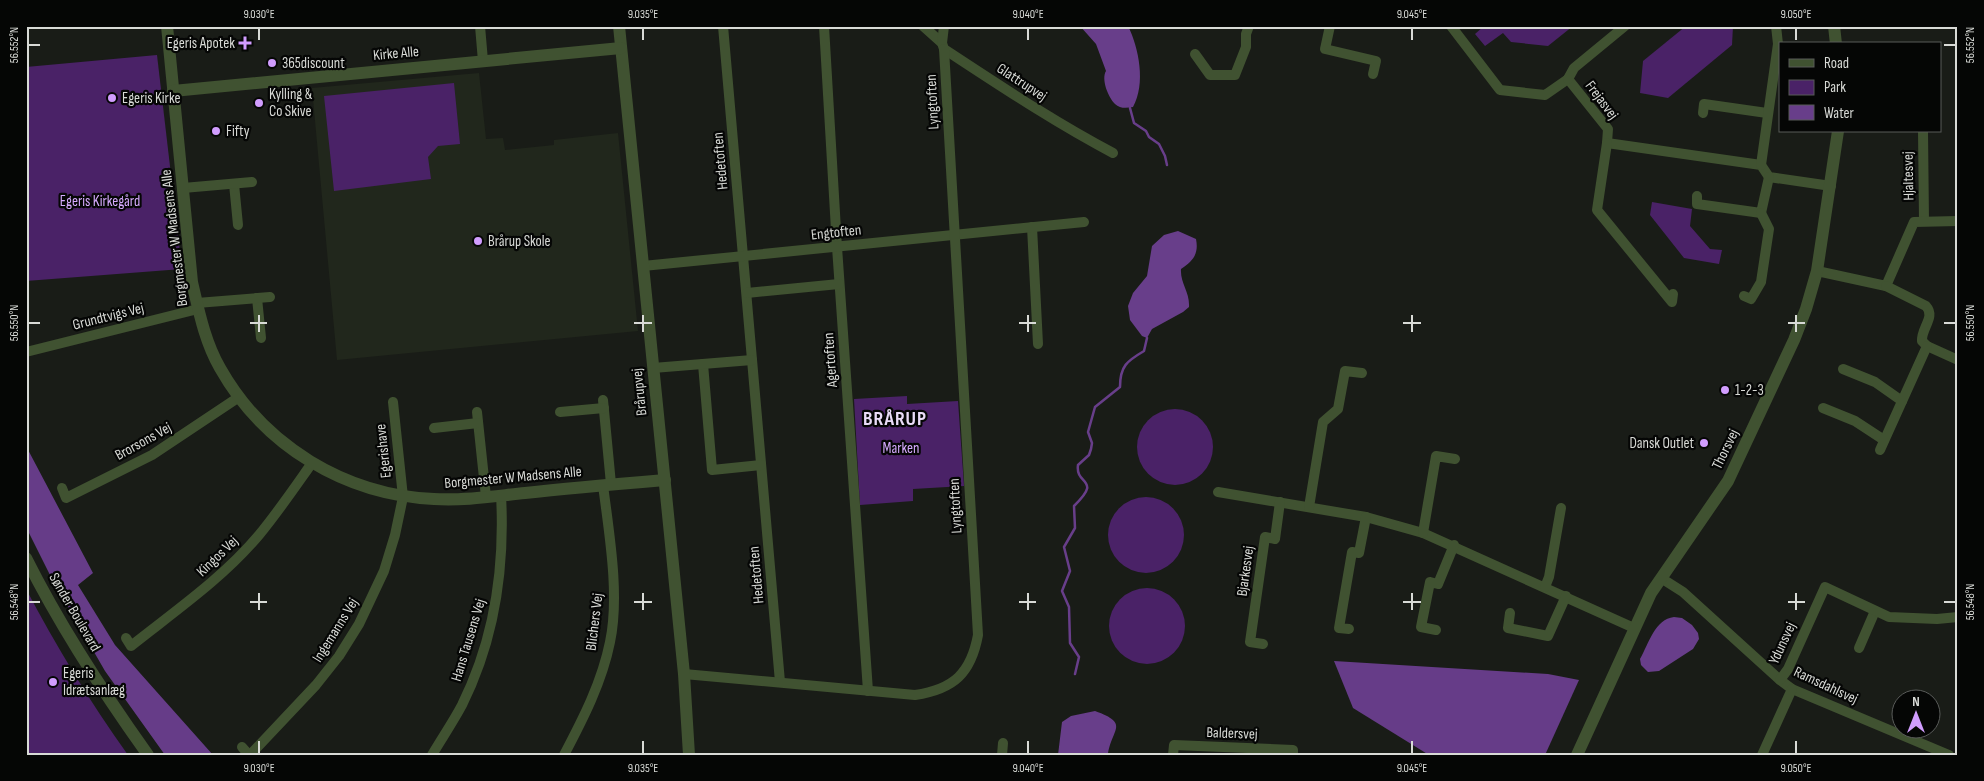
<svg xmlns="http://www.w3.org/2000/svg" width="1984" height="781" font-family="'Sofia Sans Condensed',sans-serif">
  <rect width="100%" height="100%" fill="#191c17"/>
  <polygon fill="#21271c" points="479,73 486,139 503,138 505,150 554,145 554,140 618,133 638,331 337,360 312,88"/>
  <g fill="#4a2267">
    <polygon points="1484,26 1573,26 1548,46 1511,42 1503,33 1485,46 1475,34"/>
    <polygon points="1686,26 1733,26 1732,45 1668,98 1640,93 1643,61"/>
    <polygon points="157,55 182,269 26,281 26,67"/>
    <polygon points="454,83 460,144 438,146 428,157 431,179 334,191 324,96"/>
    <polygon points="1652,202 1692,209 1690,226 1710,249 1722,250 1719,264 1684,258 1650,215"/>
    <polygon points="907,396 907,404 958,401 964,486 913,489 913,501 860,505 854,399"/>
    <circle cx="1175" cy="447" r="38"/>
    <circle cx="1146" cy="535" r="38"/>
    <circle cx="1147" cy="626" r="38"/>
    <path d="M26 589C56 646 90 702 128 755H26Z"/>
  </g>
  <g fill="#663c88">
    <polygon points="26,446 93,573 78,585 115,645 213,755 165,755 105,671 52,579 26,527"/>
    <polygon points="1334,661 1548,674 1579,680 1545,755 1429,755 1353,708"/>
  </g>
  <g fill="#683e8a">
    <path d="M1080 26H1128C1139 48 1146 84 1133 107 1127 108 1120 109 1115 104 1108 97 1101 79 1106 71L1096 44Z"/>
    <path d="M1178 231 1196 239C1199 254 1193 261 1181 269 1180 283 1190 292 1189 307L1183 312 1152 329 1147 338 1142 336 1130 320 1128 306 1133 293 1147 276 1152 246 1164 235Z"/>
    <path d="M1674 617 1682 618 1692 625 1698 633 1699 639 1693 649 1659 671 1648 672 1641 665 1640 659C1649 643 1655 619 1674 617Z"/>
    <path d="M1095 711C1131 724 1111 729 1108 755H1058L1062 722 1071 716Z"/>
  </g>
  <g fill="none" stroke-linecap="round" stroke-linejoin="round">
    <g stroke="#683e8a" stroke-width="2.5">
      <polyline points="1130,108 1134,123 1146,131 1149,137 1159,144 1165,156 1167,165"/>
      <path d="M1075 674 1079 657 1070 643 1069 607 1062 591 1070 571 1064 547 1075 528 1074 506C1103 478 1075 486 1078 465L1089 455 1091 449 1092 443 1088 432 1095 407 1120 387C1120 366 1127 361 1144 351L1147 338"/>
    </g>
    <g stroke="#405231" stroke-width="10">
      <polyline points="480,26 483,61"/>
      <polyline points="723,26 780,682"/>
      <polyline points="824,26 837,247 868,691"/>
      <path d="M923 26 942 43 944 49C999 85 1054 122 1113 153"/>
      <polyline points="1330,26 1325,49 1376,61 1373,74"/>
      <polyline points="1451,26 1500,90 1545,95 1568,79 1608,129 1607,143 1761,165 1769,177 1831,186"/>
      <polyline points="942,43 944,26"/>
      <polyline points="1195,54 1210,75 1235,75 1246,47 1246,34 1249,26"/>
      <polyline points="1568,79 1574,68 1625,26"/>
      <polyline points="1703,113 1704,104 1767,113"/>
      <polyline points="1923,131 1924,221"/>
      <polyline points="1607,143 1597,210 1672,302 1673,294"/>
      <polyline points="1761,165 1778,44 1776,26"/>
      <polyline points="234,184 238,225"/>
      <polyline points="183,188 252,182"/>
      <polyline points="1697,196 1697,204 1761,213 1769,177"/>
      <polyline points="1032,227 1038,344"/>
      <polyline points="643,266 1084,222"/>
      <polyline points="1817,271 1886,286 1914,222 1958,221"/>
      <path d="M1886 286 1926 306C1936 317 1921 328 1922 341L1927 346 1958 360"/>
      <polyline points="747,293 839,284"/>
      <polyline points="1744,296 1751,299 1761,282 1769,229 1761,213"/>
      <polyline points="257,298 261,338"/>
      <polyline points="197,303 270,297"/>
      <polyline points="26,352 198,309"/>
      <polyline points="703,364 712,470 761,465"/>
      <polyline points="653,368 752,360"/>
      <polyline points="1843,369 1875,382 1902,401"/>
      <polyline points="603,400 611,484"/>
      <polyline points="1823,408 1855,421 1884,440"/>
      <polyline points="477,412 486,497"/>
      <polyline points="560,412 604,408"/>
      <polyline points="434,428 478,423"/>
      <polyline points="1880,450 1927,346"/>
      <polyline points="62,488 66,498 152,455 239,397"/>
      <polyline points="1218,492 1366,517 1423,533 1634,628"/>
      <polyline points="1309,507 1323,422 1338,409 1345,371 1362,373"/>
      <polyline points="1423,533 1436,456 1455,459"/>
      <polyline points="1661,578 1683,592 1780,680 1792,689 1949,755"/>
      <polyline points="1545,587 1549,577 1561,508"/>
      <polyline points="1510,613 1508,628 1548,636 1566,596"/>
      <polyline points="1349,629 1339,628 1352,552 1359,553 1366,517"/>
      <polyline points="1436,630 1421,627 1430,582 1438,584 1454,545"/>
      <path d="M126 638 131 646C175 611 223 578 259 535 278 512 295 487 312 463"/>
      <polyline points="1263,644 1250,642 1265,537 1275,539 1280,502"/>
      <polyline points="1859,648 1875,611"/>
      <path d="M684 674 915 695C954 689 971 673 978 635L944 49"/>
      <polyline points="1780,680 1788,669 1825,587 1889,617 1937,619 1958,617"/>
      <polyline points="242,747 249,755"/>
      <polyline points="250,755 316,685 339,656 359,624 384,571 395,535 403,497 393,402"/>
      <path d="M432 755C442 738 453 722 462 705 495 639 505 568 501 495"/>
      <path d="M564 755C583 719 602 682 610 642 620 595 609 533 603 485"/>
      <polyline points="1002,755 1003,743"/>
      <polyline points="1173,755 1174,745 1293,750 1293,755"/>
      <polyline points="1762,755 1792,689"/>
    </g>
    <g stroke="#405231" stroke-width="12">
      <path d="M167 26 192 282C199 312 205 342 220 368 264 446 345 495 434 499 464 501 495 496 525 493 571 488 618 484 665 480"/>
      <polyline points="619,26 684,674 689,755"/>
      <polyline points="1834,26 1836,44"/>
      <polyline points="173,91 621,48"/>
      <path d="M26 558C61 628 103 692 148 755"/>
      <polyline points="1577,755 1651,593 1728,481 1794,340 1806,309 1817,271 1838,131"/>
    </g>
  </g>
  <path fill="none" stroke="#d8dad6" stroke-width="2" d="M259 28V40M643 28V40M1028 28V40M1412 28V40M1796 28V40M28 45H40M1944 45H1956M259 315V332M643 315V332M1028 315V332M1412 315V332M1796 315V332M28 323H40M250 323H267M634 323H652M1019 323H1036M1403 323H1421M1788 323H1805M1944 323H1956M259 593V610M643 593V610M1028 593V610M1412 593V610M1796 593V610M28 602H40M250 602H267M634 602H652M1019 602H1036M1403 602H1421M1788 602H1805M1944 602H1956M259 741V754M643 741V754M1028 741V754M1412 741V754M1796 741V754"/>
  <g fill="#d19dfe" stroke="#050605" stroke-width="2">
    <path d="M242.5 35.5h5v5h5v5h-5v5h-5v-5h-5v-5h5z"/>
    <circle cx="272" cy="63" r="5"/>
    <circle cx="112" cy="98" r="5"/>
    <circle cx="259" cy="103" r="5"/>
    <circle cx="216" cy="131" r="5"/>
    <circle cx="478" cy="241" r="5"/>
    <circle cx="1725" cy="390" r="5"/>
    <circle cx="1704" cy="443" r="5"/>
    <circle cx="53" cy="682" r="5"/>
  </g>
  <g text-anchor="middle" stroke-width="4.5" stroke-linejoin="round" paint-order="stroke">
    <g font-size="15" fill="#d8dad6" stroke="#050605" text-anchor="start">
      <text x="235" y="48" text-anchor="end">Egeris Apotek</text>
      <text x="282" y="68">365discount</text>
      <text x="269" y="99">Kylling &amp;<tspan x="269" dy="17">Co Skive</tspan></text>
      <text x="122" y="103">Egeris Kirke</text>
      <text x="226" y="136">Fifty</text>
      <text x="488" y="246">Brårup Skole</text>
      <text x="1735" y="395">1-2-3</text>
      <text x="1694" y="448" text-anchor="end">Dansk Outlet</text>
      <text x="63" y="678">Egeris<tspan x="63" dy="17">Idrætsanlæg</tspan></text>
    </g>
    <g font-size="15" fill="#d8dad6" stroke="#050605">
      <text transform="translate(396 53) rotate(-5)" y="5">Kirke Alle</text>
      <text transform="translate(1022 82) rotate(33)" y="5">Glattrupvej</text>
      <text transform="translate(1602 100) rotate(53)" y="5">Frejasvej</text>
      <text transform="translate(932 102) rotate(-93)" y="5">Lyngtoften</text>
      <text transform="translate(720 161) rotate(-95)" y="5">Hedetoften</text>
      <text transform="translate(1908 176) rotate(-91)" y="5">Hjaltesvej</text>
      <text transform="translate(836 232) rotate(-6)" y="5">Engtoften</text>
      <text transform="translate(174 238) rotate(-97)" y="5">Borgmester W Madsens Alle</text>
      <text transform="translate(108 316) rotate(-14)" y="5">Grundtvigs Vej</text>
      <text transform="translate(830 360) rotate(-94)" y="5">Agertoften</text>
      <text transform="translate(639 392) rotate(-96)" y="5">Brårupvej</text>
      <text transform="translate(143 441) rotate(-29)" y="5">Brorsons Vej</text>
      <text transform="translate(1725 449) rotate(-64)" y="5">Thorsvej</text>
      <text transform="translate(383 451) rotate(-96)" y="5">Egerishave</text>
      <text transform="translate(513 477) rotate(-5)" y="5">Borgmester W Madsens Alle</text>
      <text transform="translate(955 506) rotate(-93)" y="5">Lyngtoften</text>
      <text transform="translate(217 556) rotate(-44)" y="5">Kingos Vej</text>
      <text transform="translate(1245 571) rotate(-82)" y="5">Bjarkesvej</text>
      <text transform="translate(756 575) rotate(-95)" y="5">Hedetoften</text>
      <text transform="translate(75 612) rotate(60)" y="5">Sønder Boulevard</text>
      <text transform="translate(594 622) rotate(-83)" y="5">Blichers Vej</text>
      <text transform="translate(335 630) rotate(-58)" y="5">Ingemanns Vej</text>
      <text transform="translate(468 640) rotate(-73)" y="5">Hans Tausens Vej</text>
      <text transform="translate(1782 643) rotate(-65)" y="5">Ydunsvej</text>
      <text transform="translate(1826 685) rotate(25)" y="5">Ramsdahlsvej</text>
      <text transform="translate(1232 733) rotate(2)" y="5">Baldersvej</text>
    </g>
    <g font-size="15" fill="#d6aafe" stroke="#050605">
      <text x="100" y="206">Egeris Kirkegård</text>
      <text x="901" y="453">Marken</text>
    </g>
    <g font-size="20" font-weight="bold" letter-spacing="1" fill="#eadcf8" stroke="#050605">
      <text x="895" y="425">BRÅRUP</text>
    </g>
  </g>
  <rect width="1984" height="781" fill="none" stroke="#050605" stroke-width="55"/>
  <rect x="1779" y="42" width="162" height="90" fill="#050605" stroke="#595b59"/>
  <rect x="1789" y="59" width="25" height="8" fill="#405231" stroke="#595b59"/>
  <text x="1824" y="68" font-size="15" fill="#d8dad6">Road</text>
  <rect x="1789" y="80" width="25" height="15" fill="#4a2267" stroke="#595b59"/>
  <text x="1824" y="92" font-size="15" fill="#d8dad6">Park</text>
  <rect x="1789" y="105" width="25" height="15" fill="#683e8a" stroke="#595b59"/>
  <text x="1824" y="118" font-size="15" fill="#d8dad6">Water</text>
  <g transform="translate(1916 714)"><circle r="24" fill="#050605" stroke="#595b59"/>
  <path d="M0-4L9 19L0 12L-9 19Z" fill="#d19dfe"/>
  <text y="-8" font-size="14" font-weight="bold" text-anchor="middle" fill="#d8dad6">N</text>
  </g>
  <rect x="28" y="28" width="1928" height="726" fill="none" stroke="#d8dad6" stroke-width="2"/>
  <g font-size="12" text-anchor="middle" fill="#d8dad6">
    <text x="259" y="18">9.030°E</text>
    <text x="643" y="18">9.035°E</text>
    <text x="1028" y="18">9.040°E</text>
    <text x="1412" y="18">9.045°E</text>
    <text x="1796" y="18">9.050°E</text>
    <text transform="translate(14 45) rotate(-90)" y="4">56.552°N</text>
    <text transform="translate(1970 45) rotate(-90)" y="4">56.552°N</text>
    <text transform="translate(14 323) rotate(-90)" y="4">56.550°N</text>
    <text transform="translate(1970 323) rotate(-90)" y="4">56.550°N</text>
    <text transform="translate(14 602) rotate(-90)" y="4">56.548°N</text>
    <text transform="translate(1970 602) rotate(-90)" y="4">56.548°N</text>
    <text x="259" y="772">9.030°E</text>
    <text x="643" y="772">9.035°E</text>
    <text x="1028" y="772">9.040°E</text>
    <text x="1412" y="772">9.045°E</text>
    <text x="1796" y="772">9.050°E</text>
  </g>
</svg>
